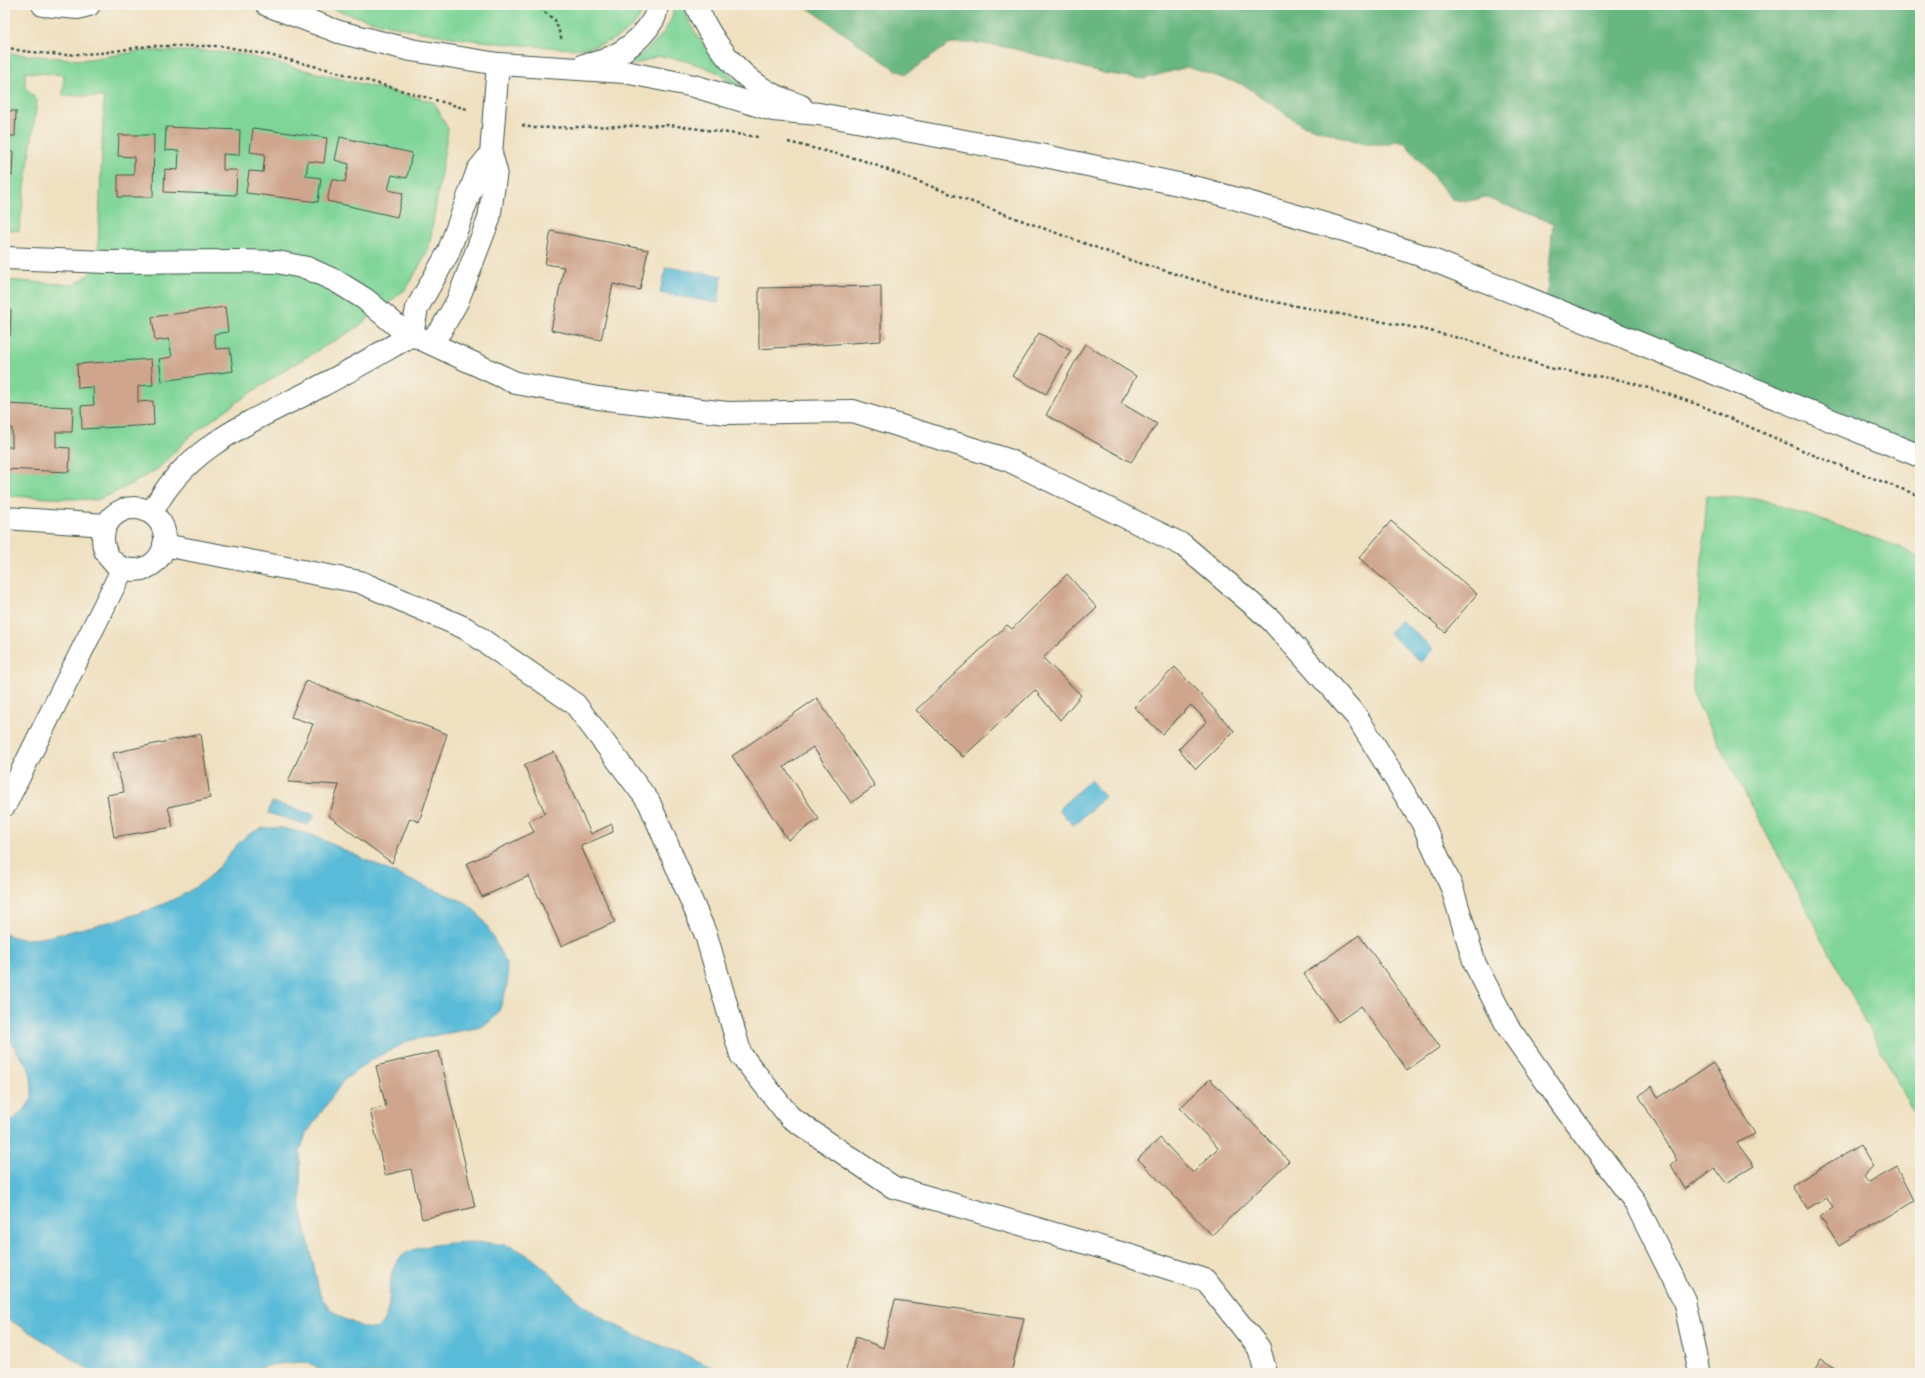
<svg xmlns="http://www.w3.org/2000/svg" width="1925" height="1378" font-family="'Comic Neue',sans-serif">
  <rect width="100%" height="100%" fill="#f7f3e8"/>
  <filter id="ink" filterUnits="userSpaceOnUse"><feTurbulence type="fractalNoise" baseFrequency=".025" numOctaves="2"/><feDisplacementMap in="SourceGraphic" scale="8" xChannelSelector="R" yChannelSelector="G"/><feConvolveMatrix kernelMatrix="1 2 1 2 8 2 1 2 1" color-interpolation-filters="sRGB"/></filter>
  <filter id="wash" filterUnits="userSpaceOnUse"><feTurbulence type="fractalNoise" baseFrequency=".012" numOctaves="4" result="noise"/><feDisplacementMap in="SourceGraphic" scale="16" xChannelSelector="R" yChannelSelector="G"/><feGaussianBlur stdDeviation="0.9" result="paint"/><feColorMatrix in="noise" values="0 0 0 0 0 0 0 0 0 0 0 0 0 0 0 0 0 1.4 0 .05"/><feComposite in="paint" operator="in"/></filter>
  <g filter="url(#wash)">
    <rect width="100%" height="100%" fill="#efe0c0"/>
    <g fill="#7fd598" stroke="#4f8966">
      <path d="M322 5H643C642 30 605 46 584 48 569 50 551 47 535 46 464 41 390 30 322 5Z"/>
      <path d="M674 5H683C693 38 717 62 741 86L738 88 719 73 702 66 682 60 658 56 633 65 631 62C649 48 673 31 674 5Z"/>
      <polygon points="142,51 212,51 244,55 434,102 448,129 429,248 407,288 355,329 291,366 237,402 190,436 158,469 122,489 97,500 5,496 5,280 73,285 86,277 93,269 98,250 104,97 63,95 64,75 25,72 25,87 37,101 19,231 5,229 5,53 82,60"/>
      <polygon points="1707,496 1760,499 1897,546 1920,558 1920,1124 1692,693"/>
    </g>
    <path fill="#67b680" stroke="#437a5a" d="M804 5H1920V456L1546 306 1553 223 1484 197C1473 201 1464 202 1452 199L1404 142 1397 140 1389 144H1365L1300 124 1244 85 1187 67 1143 79 1104 73 1011 48 978 43H951L906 74 896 70Z"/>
    <g fill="#5abbd8" stroke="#3c7c86">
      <polygon points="666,267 722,276 718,303 660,293"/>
      <polygon points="1401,620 1433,649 1421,662 1389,633"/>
      <polygon points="1090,780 1105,797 1073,826 1059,809"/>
      <polygon points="272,802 315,815 308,825 268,813"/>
      <path d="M264 828H282L312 835 407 879 465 902 478 914 487 926 506 963 508 978 506 990 499 1011 492 1020 481 1027 411 1040 371 1060 343 1081 306 1134 300 1151 301 1207 320 1295 330 1309 342 1318 365 1328 376 1329C401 1310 378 1272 405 1254 424 1241 491 1239 512 1247 542 1259 561 1288 585 1306 614 1328 649 1341 683 1354 696 1360 709 1367 722 1370 729 1372 736 1372 743 1373H324L314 1365 303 1362 276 1364 240 1373H93L59 1350 5 1317V1121H12L25 1109 32 1098V1092L31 1076 28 1067 5 1034V933C10 936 16 938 22 939 40 940 59 934 76 930 118 920 169 908 204 881 226 865 235 835 264 828Z"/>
    </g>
    <g id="blocks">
      <g fill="#cfa68d">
        <polygon points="5,111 16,111 15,136 5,136"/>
        <polygon points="166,127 240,130 239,155 223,154 223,170 237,170 236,195 164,192 165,169 178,170 179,151 165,150"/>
        <polygon points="253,128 327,138 324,163 308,161 306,176 321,178 318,202 246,193 249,171 263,172 265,154 250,152"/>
        <polygon points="119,135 154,135 153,197 118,197 118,175 134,175 134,157 118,156"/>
        <polygon points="340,137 412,153 407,178 392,175 388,190 403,193 397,217 327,201 332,179 345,182 349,164 335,160"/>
        <polygon points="5,152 13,152 12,176 5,176"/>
        <polygon points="551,231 648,250 640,290 613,284 601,340 551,330 564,267 545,264"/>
        <polygon points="881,286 881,341 759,349 759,288"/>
        <polygon points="225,307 228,332 214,334 216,349 230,348 233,371 162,381 159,359 172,357 169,339 155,341 152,317"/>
        <polygon points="5,310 11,310 10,336 5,336"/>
        <polygon points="1039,333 1071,351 1046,394 1012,376"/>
        <polygon points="1085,344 1136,376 1121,403 1157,424 1131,462 1046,415"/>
        <polygon points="5,351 8,351 7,375 5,375"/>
        <polygon points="151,359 153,385 138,386 138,402 153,401 154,425 82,429 81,406 94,405 93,387 78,388 77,364"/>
        <polygon points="5,404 73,407 72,432 56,432 56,447 70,448 69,472 5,469 5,447 12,447 12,428 5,428"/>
        <polygon points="1391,521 1477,594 1445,632 1359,558"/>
        <polygon points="1067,574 1097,608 1043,658 1081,695 1060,720 1035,690 963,757 916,710 1007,625 1012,629"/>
        <polygon points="1175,667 1234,731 1196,769 1179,749 1207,721 1191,705 1162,734 1134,707"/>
        <polygon points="306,681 447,734 419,822 410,818 392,863 329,816 339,785 288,782 313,724 291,717"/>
        <polygon points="817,698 875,786 851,803 813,747 784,767 819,819 788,840 732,756"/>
        <polygon points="201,734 210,798 168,807 173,827 114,837 107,795 124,792 113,753"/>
        <polygon points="554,752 591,834 612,824 613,832 581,846 615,922 561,946 529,876 482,897 466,864 534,832 529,821 545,813 524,765"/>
        <polygon points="1359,935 1440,1047 1407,1070 1361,1006 1338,1022 1304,974"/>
        <polygon points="439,1051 475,1207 422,1219 411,1169 385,1175 370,1110 386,1107 376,1066"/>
        <polygon points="1713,1063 1755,1134 1737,1143 1754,1166 1726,1183 1715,1168 1685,1189 1671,1165 1677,1160 1639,1096 1652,1086 1658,1098"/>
        <polygon points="1210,1079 1289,1161 1212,1235 1138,1159 1160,1138 1193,1173 1218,1148 1180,1108"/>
        <polygon points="1860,1145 1873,1167 1864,1177 1869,1183 1897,1167 1914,1200 1839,1246 1820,1216 1833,1208 1827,1197 1807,1209 1792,1185"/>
        <polygon points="895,1300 1024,1318 1011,1373 845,1373 856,1337 883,1348"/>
        <polygon points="1821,1360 1842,1373 1812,1373"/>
      </g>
    </g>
  </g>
  <g filter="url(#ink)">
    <use href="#blocks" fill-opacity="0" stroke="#3e5549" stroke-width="1"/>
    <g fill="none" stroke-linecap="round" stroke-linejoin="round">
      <g stroke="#3e5549" stroke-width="24">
        <g id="street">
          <polyline points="5,258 107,262 237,261 277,262 307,268 336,281 365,299 402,330 516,383 598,398 727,413 853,411 1008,460 1183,545 1271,620 1357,717 1422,822 1452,888 1475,964 1508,1027 1564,1107 1635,1202 1684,1300 1700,1373"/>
          <polyline points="429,342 441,330 457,302 489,219 496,171 491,154 498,64"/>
          <circle cx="134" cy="539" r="31"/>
          <path d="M152 513C185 445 258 419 321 386 352 370 382 352 412 335L417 308 448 253 478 170 491 154"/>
          <polyline points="5,518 106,525"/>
          <polyline points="164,545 360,582 465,628 575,704 649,802 706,935 741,1055 790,1117 893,1187 1131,1256 1205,1280 1259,1348 1266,1373"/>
          <polyline points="5,805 123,568"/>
        </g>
      </g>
      <g stroke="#3e5549" stroke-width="24">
        <g id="secondary">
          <polyline points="43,5 78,8 89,5"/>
          <polyline points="267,5 339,32 411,50 498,64 625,72 694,86 773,110 819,114 1040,155 1202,189 1332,226 1420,255 1920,456"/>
          <path d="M696 5C710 40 737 75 770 93 780 98 791 102 801 106"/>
          <path d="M584 65C611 62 639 44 653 20 656 16 656 10 657 5"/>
        </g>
      </g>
      <g stroke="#3e5549" stroke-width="2.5" stroke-dasharray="3 3" stroke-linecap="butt">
        <polyline points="535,5 555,20 562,40"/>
        <polyline points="5,47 22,51 62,55 101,53 148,46 222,46 269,55 330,70 467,109"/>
        <polyline points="522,125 533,128 670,125 758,137"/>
        <polyline points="788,142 862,160 980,205 1130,260 1258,299 1422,329 1475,342 1549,368 1621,380 1662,392 1702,406 1818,457 1920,496"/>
      </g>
      <use href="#street" stroke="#fff" stroke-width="22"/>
      <use href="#secondary" stroke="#fff" stroke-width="22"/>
    </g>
  </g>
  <rect width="1925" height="1378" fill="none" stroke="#f7f3e8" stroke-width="20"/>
</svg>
